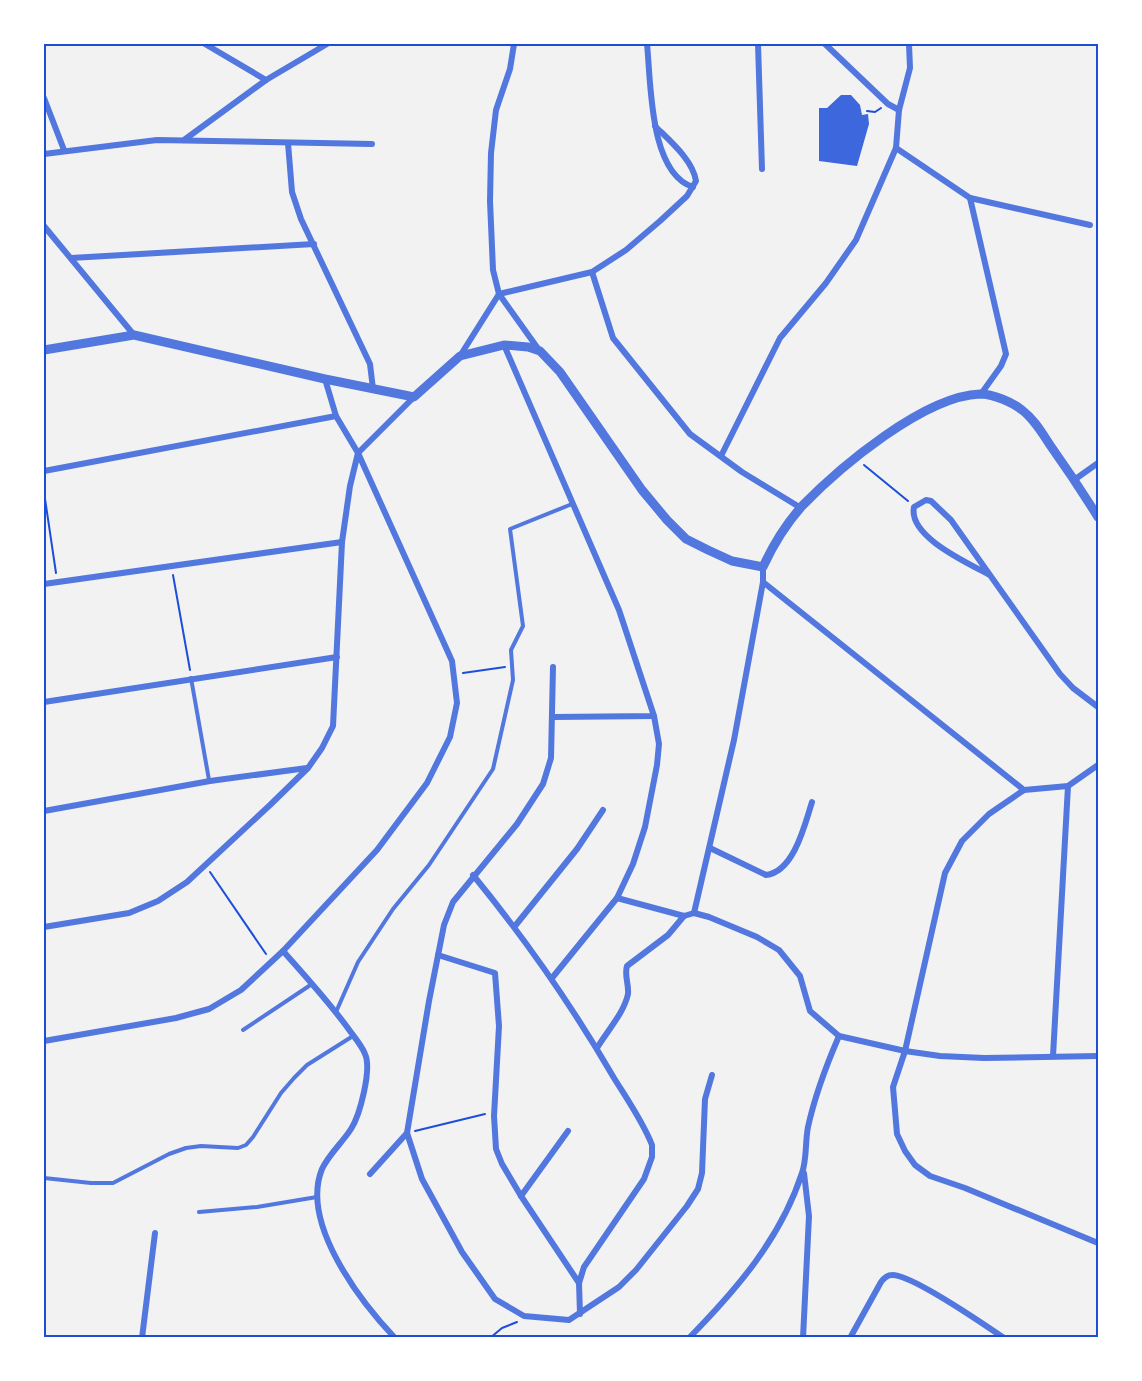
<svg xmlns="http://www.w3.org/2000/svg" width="1142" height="1381" font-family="Manrope,sans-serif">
  <rect width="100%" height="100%" fill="#f2f2f2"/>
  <polygon fill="#3d67dc" points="841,95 851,95 860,105 862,115 868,114 869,124 857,166 819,161 819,108 827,108"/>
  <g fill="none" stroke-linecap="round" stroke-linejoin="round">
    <g stroke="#1d4ed8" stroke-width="2">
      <polyline points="867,111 875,112 881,108"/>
      <polyline points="864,465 908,501"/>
      <polyline points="44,492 56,573"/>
      <polyline points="173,575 190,670"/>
      <polyline points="463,673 505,667"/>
      <polyline points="210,872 266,954"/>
      <polyline points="415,1131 485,1114"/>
      <polyline points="490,1338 502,1328 517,1322"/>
    </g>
    <g stroke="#5277de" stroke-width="4">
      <polyline points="191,678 209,780"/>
      <polyline points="336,1012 358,962 393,909 429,865 493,769 513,680 511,650 523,626 510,529 572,504"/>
      <polyline points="243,1030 312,984"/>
      <polyline points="44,1178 91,1183 113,1183 169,1154 186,1148 201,1146 238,1148 246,1145 253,1137 281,1093 294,1078 307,1065 353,1036"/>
      <polyline points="199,1212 257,1207 317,1197"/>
    </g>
    <g stroke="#5277de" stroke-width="6">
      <polyline points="205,44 266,80"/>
      <polyline points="514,44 510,69 496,110 491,153 490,201 493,270 499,294 539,350"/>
      <path d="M647 44C651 82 649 173 693 187"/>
      <polyline points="758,44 762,169"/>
      <polyline points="825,44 888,104 899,110"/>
      <polyline points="44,98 64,150"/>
      <polyline points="184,140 266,80 327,44"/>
      <polyline points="288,143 292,192 301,219 370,364 373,389"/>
      <polyline points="896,148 970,198 1090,225"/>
      <polyline points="44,154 157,140 372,144"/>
      <polyline points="970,198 1006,354 1001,366 981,394"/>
      <polyline points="44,226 134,335"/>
      <polyline points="71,258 314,244"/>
      <polyline points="592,272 613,338 690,434 742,472 801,508"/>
      <path d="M499 294 592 272 626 250 660 221 687 196 696 181C693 160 669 140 655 126"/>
      <polyline points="504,345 619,610 654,716 554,717"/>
      <polyline points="460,356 499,294"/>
      <polyline points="721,456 780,338 826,283 856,240 896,148 899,110 910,68 909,44"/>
      <polyline points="44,471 336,416"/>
      <polyline points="1074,480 1098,463"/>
      <path d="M988 574C966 562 908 536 914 507L926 500 931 501 951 520 1060 674 1073 688 1098 707"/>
      <polyline points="763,582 1024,790"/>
      <polyline points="44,584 342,542"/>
      <polyline points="553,667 551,758 543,784 517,824 453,902 444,925 429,1001 407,1133 422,1179 462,1252 495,1299 524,1316 569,1320 619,1287 636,1270 687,1206 698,1189 702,1173 705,1099 712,1075"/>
      <polyline points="44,702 337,657"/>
      <polyline points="1098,765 1068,786 1024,790 989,814 962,841 945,873 905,1051 893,1087 897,1134 905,1151 915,1165 930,1176 965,1188 1098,1243"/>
      <polyline points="44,811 210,781 307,768"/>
      <path d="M710 848 766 875C794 872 805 824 812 802"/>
      <path d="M473 875C527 941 571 1004 614 1078 627 1099 643 1122 652 1145V1157L644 1179 584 1267 579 1283 580 1314"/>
      <polyline points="617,898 684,916 694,913 709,917 757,937 779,950 800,976 810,1011 839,1036 905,1051 940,1056 984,1058 1098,1056"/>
      <polyline points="694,913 734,740 763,582 763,567"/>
      <polyline points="515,926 577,849 603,810"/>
      <polyline points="44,927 129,913 158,901 187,882 270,805 308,768 322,748 333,726 342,542 350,486 358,453 414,397"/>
      <path d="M283 951C306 977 330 1003 350 1031 355 1038 362 1046 365 1054 372 1069 360 1115 351 1129 342 1143 329 1154 322 1169 300 1223 360 1301 395 1338"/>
      <polyline points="438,955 495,973 499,1026 494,1116 496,1149 502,1164 521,1196 579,1283"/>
      <polyline points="552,978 617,898 633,864 645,827 657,765 659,744 654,716"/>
      <polyline points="44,1041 176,1018 209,1009 241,990 283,951 377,850 427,783 450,737 457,703 452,661 358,453 336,416 325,379"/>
      <path d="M597 1048C607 1031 624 1013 628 994 629 984 624 975 627 966L668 935 684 916"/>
      <polyline points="1053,1056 1068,786"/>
      <polyline points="370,1174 407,1133"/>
      <polyline points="521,1196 568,1131"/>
      <polyline points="142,1338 155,1233"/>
      <polyline points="149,1338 159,1338"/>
      <path d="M689 1338C737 1289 781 1238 802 1173 807 1159 805 1142 808 1127 815 1095 826 1066 839 1036"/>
      <polyline points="803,1338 809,1216 804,1173"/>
      <path d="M850 1338 881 1282C884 1278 887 1275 892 1275 910 1274 985 1325 1004 1338"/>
    </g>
    <path stroke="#5277de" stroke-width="9" d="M44 350 134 335 325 379 414 397 460 356 504 345 528 347 540 351 560 372 642 490 667 520 686 539 708 550 732 561 763 567C773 545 786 524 802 506 840 467 924 396 980 394 993 394 1012 402 1022 410 1034 419 1042 433 1050 445 1067 469 1083 493 1098 517"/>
  </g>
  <rect width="1142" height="1381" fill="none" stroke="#ffffff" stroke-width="90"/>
  <rect x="45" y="45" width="1052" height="1291" fill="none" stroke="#1d4ed8" stroke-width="2"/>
</svg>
